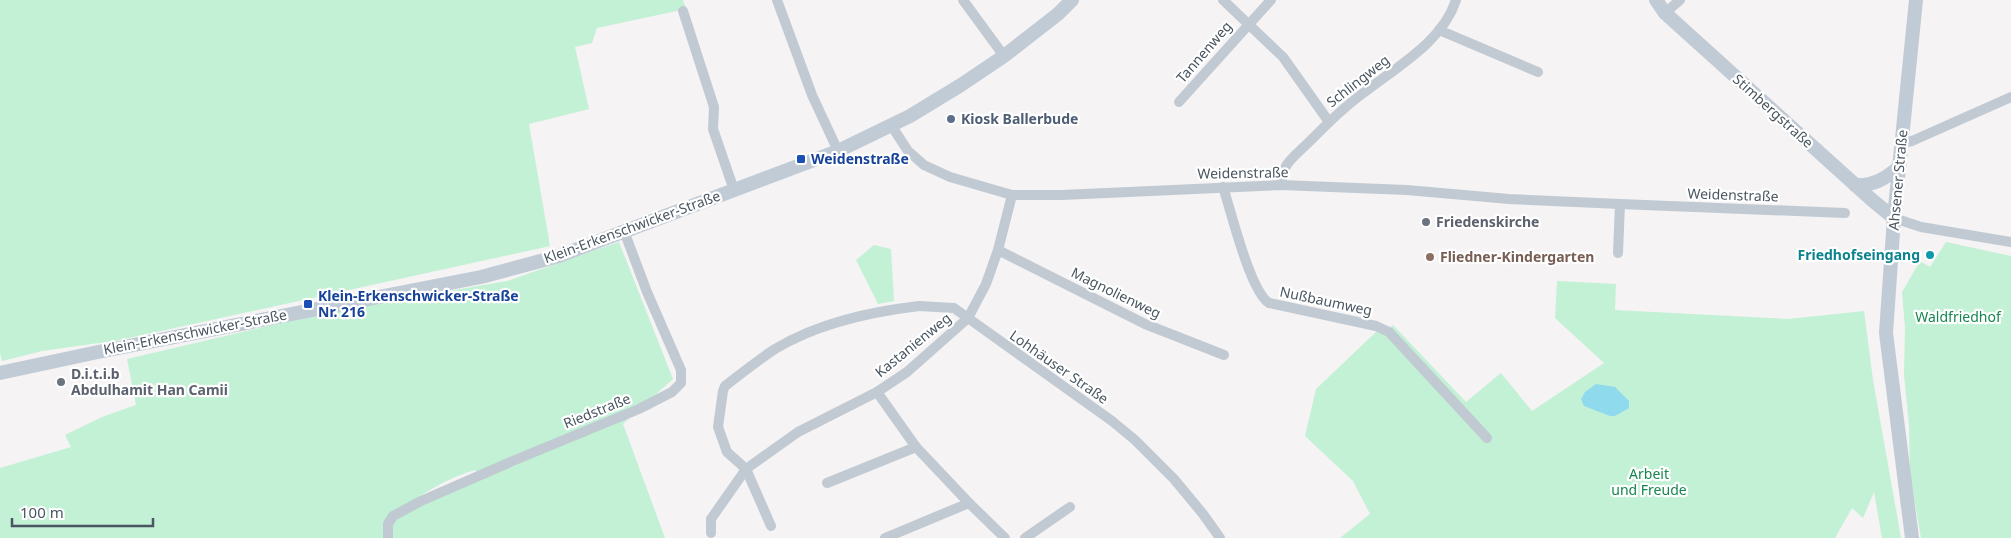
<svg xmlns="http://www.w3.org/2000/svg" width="2011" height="538" font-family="'Noto Sans',sans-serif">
  <rect width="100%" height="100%" fill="#f5f3f3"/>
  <g fill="#c3f1d5" fill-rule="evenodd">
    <polygon points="0,0 683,0 686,9 597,28 592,43 575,47 589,109 529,124 550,246 120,340 42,351 2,361 0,353"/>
    <path d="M619 242 673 379 623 424 665 538H0V468L71 447 65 435 102 417 136 405 127 359 327 312 507 281ZM475 470 478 478 386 519C414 500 442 479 475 470Z"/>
    <polygon points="1946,242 2011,256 2011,538 1921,538 1910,474 1909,425 1904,375 1905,328 1902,292 1920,261 1930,267"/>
    <polygon points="874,245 891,249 894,301 878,304 856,260"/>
    <polygon points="1557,281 1616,284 1615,310 1788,319 1864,311 1873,380 1901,538 1882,538 1874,492 1863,518 1852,508 1835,538 1340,538 1370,514 1353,481 1305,436 1316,389 1377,331 1384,333 1393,325 1466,402 1501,373 1532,411 1604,363 1555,318"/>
  </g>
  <polygon fill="#90daee" points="1596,384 1615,387 1629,401 1629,408 1615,416 1610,416 1584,406 1581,399 1585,392"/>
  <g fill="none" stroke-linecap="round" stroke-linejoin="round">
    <g stroke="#c1cad2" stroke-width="10">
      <polyline points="777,0 812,95 838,151"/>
      <polyline points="963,0 1004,56"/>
      <polyline points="1223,0 1283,57 1329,122"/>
      <polyline points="683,11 714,107 713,129 734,190"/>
      <polyline points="1665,13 1680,0"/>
      <polyline points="1439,30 1538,72"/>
      <polyline points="1179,102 1271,0"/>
      <polyline points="891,125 908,151 924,165 950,177 1012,195 1062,195 1281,185 1407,190 1509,199 1620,204 1845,213"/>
      <polyline points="1902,143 1912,141 2011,97"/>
      <path d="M1281 185C1282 163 1294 157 1309 142 1327 124 1345 106 1366 91 1398 66 1443 41 1456 0"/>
      <path d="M1223 187C1231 211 1250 291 1269 303L1376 326 1389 332 1487 438"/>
      <polyline points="1012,195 998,250 986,284 968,318 1112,421 1135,440 1174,479 1203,514 1220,538"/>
      <polyline points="1894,218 1921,227 2011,242"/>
      <polyline points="998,250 1145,324 1224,355"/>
      <polyline points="1618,253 1620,204"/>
      <path d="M919 306 954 308 968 318 907 372 877 392 798 432 746 469 727 452 718 427 723 391 725 386C742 373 758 360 775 349 818 323 869 312 919 306Z"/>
      <polyline points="877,392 916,447 969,503 1005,538"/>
      <polyline points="827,483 916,447"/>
      <polyline points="711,533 711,519 746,469 771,526"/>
      <polyline points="388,538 388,524 393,516 421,501 515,460 639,409 672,392 681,383 681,370 647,292 624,231"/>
      <polyline points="885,538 969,503"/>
      <polyline points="1025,538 1070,507"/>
    </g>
    <g stroke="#c1cbd6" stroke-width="14">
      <polyline points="1656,0 1665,13 1872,200 1894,218"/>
      <path d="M1855 185C1873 186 1885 179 1899 167"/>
      <polyline points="0,373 98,352 481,277 559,256 838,151 910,116 961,85 1004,56 1058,14 1072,0"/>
      <polyline points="1912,538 1886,333 1894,218 1916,0"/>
    </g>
  </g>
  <circle fill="#5c6f8a" stroke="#fff" stroke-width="2" cx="951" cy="119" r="5"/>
  <g fill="#1a4fb4" stroke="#fff" stroke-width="2">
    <rect x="796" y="154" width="10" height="10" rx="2.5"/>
    <rect x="303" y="299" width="10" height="10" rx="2.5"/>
  </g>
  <g fill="#6b7280" stroke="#fff" stroke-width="2">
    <circle cx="1426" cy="222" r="5"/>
    <circle cx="61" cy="382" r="5"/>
  </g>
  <circle fill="#0f9aa8" stroke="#fff" stroke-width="2" cx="1930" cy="255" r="5"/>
  <circle fill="#8d6e63" stroke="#fff" stroke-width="2" cx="1430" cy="257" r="5"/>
  <g text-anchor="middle" stroke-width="4.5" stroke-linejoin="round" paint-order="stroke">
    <g font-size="14" fill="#4a5661" stroke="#fff">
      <text transform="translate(1204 52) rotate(-49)" y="5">Tannenweg</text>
      <text transform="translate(1358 81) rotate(-38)" y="5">Schlingweg</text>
      <text transform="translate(1773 111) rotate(42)" y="5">Stimbergstraße</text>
      <text transform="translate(1243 173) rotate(-1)" y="5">Weidenstraße</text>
      <text transform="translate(1898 180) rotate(-85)" y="5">Ahsener Straße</text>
      <text transform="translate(1733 195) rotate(2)" y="5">Weidenstraße</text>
      <text transform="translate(632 227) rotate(-20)" y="5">Klein-Erkenschwicker-Straße</text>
      <text transform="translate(1116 293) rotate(26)" y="5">Magnolienweg</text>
      <text transform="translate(1326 301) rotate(12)" y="5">Nußbaumweg</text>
      <text transform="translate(195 332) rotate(-11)" y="5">Klein-Erkenschwicker-Straße</text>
      <text transform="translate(913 345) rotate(-39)" y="5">Kastanienweg</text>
      <text transform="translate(1059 367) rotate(35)" y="5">Lohhäuser Straße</text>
      <text transform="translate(597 411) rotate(-22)" y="5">Riedstraße</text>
    </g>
    <g font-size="14" font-weight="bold" fill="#4e5e75" stroke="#fff" text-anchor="start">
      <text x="961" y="124">Kiosk Ballerbude</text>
    </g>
    <g font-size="14" font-weight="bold" fill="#164399" stroke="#fff" text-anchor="start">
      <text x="811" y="164">Weidenstraße</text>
      <text x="318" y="301">Klein-Erkenschwicker-Straße<tspan x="318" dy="16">Nr. 216</tspan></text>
    </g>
    <g font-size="14" font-weight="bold" fill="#5b616d" stroke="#fff" text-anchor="start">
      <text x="1436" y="227">Friedenskirche</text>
      <text x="71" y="379">D.i.t.i.b<tspan x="71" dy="16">Abdulhamit Han Camii</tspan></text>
    </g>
    <g font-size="14" font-weight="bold" fill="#0d838f" stroke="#fff" text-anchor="end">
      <text x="1920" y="260">Friedhofseingang</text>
    </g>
    <g font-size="14" font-weight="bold" fill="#785e54" stroke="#fff" text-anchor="start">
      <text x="1440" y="262">Fliedner-Kindergarten</text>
    </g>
    <g font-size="14" fill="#17864f" stroke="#fff">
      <text x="1958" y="322">Waldfriedhof</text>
      <text x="1649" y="479">Arbeit<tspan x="1649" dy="16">und Freude</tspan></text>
    </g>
  </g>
  <path d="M12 518v8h141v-8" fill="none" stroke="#4a5661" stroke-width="2.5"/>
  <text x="20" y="518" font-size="15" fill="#4a5661" stroke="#ffffff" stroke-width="4" paint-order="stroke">100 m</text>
</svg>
